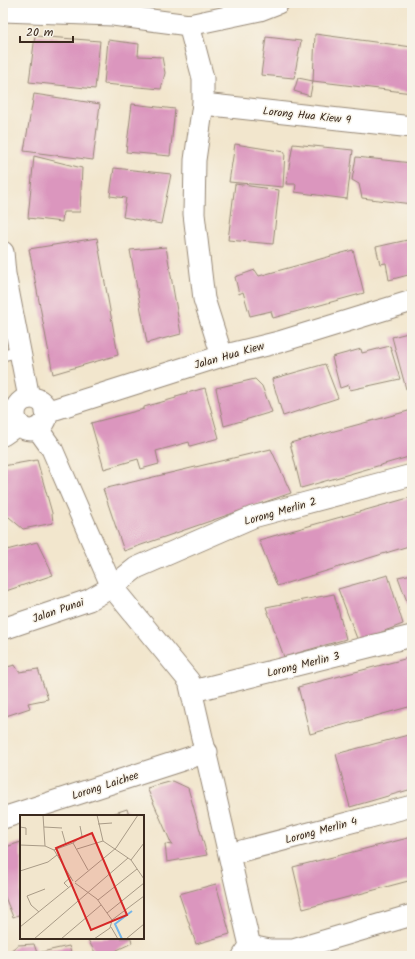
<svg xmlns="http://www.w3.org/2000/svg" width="415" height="959" font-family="Kalam,sans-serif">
  <rect width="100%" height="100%" fill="#f7f3e8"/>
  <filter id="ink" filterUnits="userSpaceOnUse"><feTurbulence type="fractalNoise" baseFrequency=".025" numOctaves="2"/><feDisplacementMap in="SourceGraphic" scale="8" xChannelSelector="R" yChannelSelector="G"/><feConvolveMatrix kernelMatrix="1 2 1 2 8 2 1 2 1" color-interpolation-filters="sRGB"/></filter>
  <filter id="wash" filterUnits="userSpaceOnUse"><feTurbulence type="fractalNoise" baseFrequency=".012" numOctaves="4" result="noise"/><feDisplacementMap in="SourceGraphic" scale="16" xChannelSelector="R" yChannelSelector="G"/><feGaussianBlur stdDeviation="0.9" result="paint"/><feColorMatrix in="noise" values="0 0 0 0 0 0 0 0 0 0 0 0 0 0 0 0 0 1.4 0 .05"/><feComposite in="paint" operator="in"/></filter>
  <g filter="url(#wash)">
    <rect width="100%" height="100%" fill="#f2e6cd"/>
    <g id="blocks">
      <g fill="#db96be">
        <polygon points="315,34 412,47 412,93 313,81"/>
        <polygon points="35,36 100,41 95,89 29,82"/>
        <polygon points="266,37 301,41 294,78 261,75"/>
        <polygon points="108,40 139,44 138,56 162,57 165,73 161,89 104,84"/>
        <polygon points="298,78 313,81 310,96 294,91"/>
        <polygon points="34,94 100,104 93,160 24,151"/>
        <polygon points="132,104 175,109 170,156 126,152"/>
        <polygon points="235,144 285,152 283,187 229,182"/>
        <polygon points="293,144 353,150 347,199 295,192 296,184 286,184"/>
        <polygon points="34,156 82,168 80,212 63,212 62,222 28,218"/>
        <polygon points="356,157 412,163 412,204 362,198 359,184 352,180"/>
        <polygon points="114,168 171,174 161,224 123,217 126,198 110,196"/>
        <polygon points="235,184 279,190 273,244 228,240"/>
        <polygon points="97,238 118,355 53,374 29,249"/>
        <polygon points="412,239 412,274 389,280 386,263 380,264 376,247"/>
        <polygon points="166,247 181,334 147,343 130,250"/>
        <polygon points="353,250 364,293 273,318 271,311 250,316 243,292 239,294 235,277 255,270 259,276"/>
        <polygon points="412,332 412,387 406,389 392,337"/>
        <polygon points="390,346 400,379 350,390 349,385 340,388 332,357 361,349 362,353"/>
        <polygon points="325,364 338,398 283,416 272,379"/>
        <polygon points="255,379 262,386 272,412 224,426 216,388"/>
        <polygon points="205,388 219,438 190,446 189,442 156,451 159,464 141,469 138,459 104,469 91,423 144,409 144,407 176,398 176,396"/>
        <polygon points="3,404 7,416 3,417"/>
        <polygon points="412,410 412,456 301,488 290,443"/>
        <polygon points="271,449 291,493 124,551 103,489"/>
        <polygon points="37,460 52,513 53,523 23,529 9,517 3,518 3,466"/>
        <polygon points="412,497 412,545 277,586 259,540"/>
        <polygon points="37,542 53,575 3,592 3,551"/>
        <polygon points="412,574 412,615 398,577"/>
        <polygon points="388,575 403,624 358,641 338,589"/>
        <polygon points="334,594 346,639 284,657 266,607"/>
        <polygon points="412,657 412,706 310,734 298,687"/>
        <polygon points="15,665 19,672 38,669 48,699 28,703 30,708 3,717 3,668"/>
        <polygon points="412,734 412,789 350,807 336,754"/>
        <polygon points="173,781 188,788 207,855 167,862 165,844 172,845 147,788"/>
        <polygon points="127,809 129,816 106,816"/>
        <polygon points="412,837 412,880 303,909 293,867"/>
        <polygon points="21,842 21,914 13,917 3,892 3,848"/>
        <polygon points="216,884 230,934 196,944 179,894"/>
        <polygon points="87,938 131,938 132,943 117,950 118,956 97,956"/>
        <polygon points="34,944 37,953 69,946 72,956 7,956 6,954 18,945"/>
      </g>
    </g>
  </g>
  <g filter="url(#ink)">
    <use href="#blocks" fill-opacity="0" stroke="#968876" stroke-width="1"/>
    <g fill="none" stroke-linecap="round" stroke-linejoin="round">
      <g stroke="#968876" stroke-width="13">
        <polyline id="lane" points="3,355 20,351"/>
      </g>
      <g stroke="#968876" stroke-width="23">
        <g id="street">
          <polyline points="3,11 113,15 189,25 203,78 203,104 195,160 194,214 204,299 222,356"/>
          <polyline points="189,25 260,10 278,3"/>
          <polyline points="203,104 412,127"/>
          <polyline points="3,252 5,274 29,398"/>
          <circle cx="31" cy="414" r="16"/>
          <polyline points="46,412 222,356 279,342 412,301"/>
          <polyline points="37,428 52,449 112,587 189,681 250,946 243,956"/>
          <polyline points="3,435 19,424"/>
          <polyline points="3,629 89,600 112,587 136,568 253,517 412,475"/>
          <polyline points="193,691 412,636"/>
          <polyline points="3,818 207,752"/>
          <polyline points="230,854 412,806"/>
          <polyline points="250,946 270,950 293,950 412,915"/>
        </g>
      </g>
      <use href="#lane" stroke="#fff" stroke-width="11"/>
      <use href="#street" stroke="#fff" stroke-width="21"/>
    </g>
  </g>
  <g text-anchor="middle" stroke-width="3" stroke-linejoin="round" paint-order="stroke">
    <g font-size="11" fill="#3b2a1e" stroke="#f7f3e8">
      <text transform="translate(307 115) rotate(6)" y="4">Lorong Hua Kiew 9</text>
      <text transform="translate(229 355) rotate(-16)" y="4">Jalan Hua Kiew</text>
      <text transform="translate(280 511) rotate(-16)" y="4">Lorong Merlin 2</text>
      <text transform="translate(58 610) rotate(-19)" y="4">Jalan Punai</text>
      <text transform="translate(303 664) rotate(-14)" y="4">Lorong Merlin 3</text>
      <text transform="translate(105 785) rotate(-18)" y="4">Lorong Laichee</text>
      <text transform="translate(321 830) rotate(-15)" y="4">Lorong Merlin 4</text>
    </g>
  </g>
  <g transform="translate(20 815)">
    <rect width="124" height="124" fill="#f2e6cd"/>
    <path fill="none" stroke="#75b6e9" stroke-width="2" d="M102 124 95 109 112 96"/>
    <path fill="none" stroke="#a99b87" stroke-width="1" d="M23 0 25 31M77 0 83 26 111 45 124 64M78 9 92 8M0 12 6 13V20M24 12 42 13M42 16 46 30M53 28 62 21 60 11M0 30 25 31 34 35 53 66M57 34 83 26M34 35 53 28 68 55M111 45 124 28M0 56 28 47 37 40M55 67 96 33 118 0M55 68 77 84 92 105 90 113 74 124M49 73 44 68 51 62M78 85 117 54M19 97 11 90 7 81 25 74M87 98 124 68M92 105 124 81M0 112 53 69M91 112 98 124M14 124 108 43M41 124 81 90M106 124 124 109"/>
    <path fill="#d62828" fill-opacity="0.15" stroke="#d62828" stroke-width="2" d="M72 18 107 100 71 115 36 33Z"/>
    <rect width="124" height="124" fill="none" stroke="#3b2a1e" stroke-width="2"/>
  </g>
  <rect width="415" height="959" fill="none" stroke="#f7f3e8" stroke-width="16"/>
  <path d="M20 36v6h53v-6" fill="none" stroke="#3b2a1e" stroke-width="2"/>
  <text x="26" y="36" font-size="12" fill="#3b2a1e" stroke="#f7f3e8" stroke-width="3" paint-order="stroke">20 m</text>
</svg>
